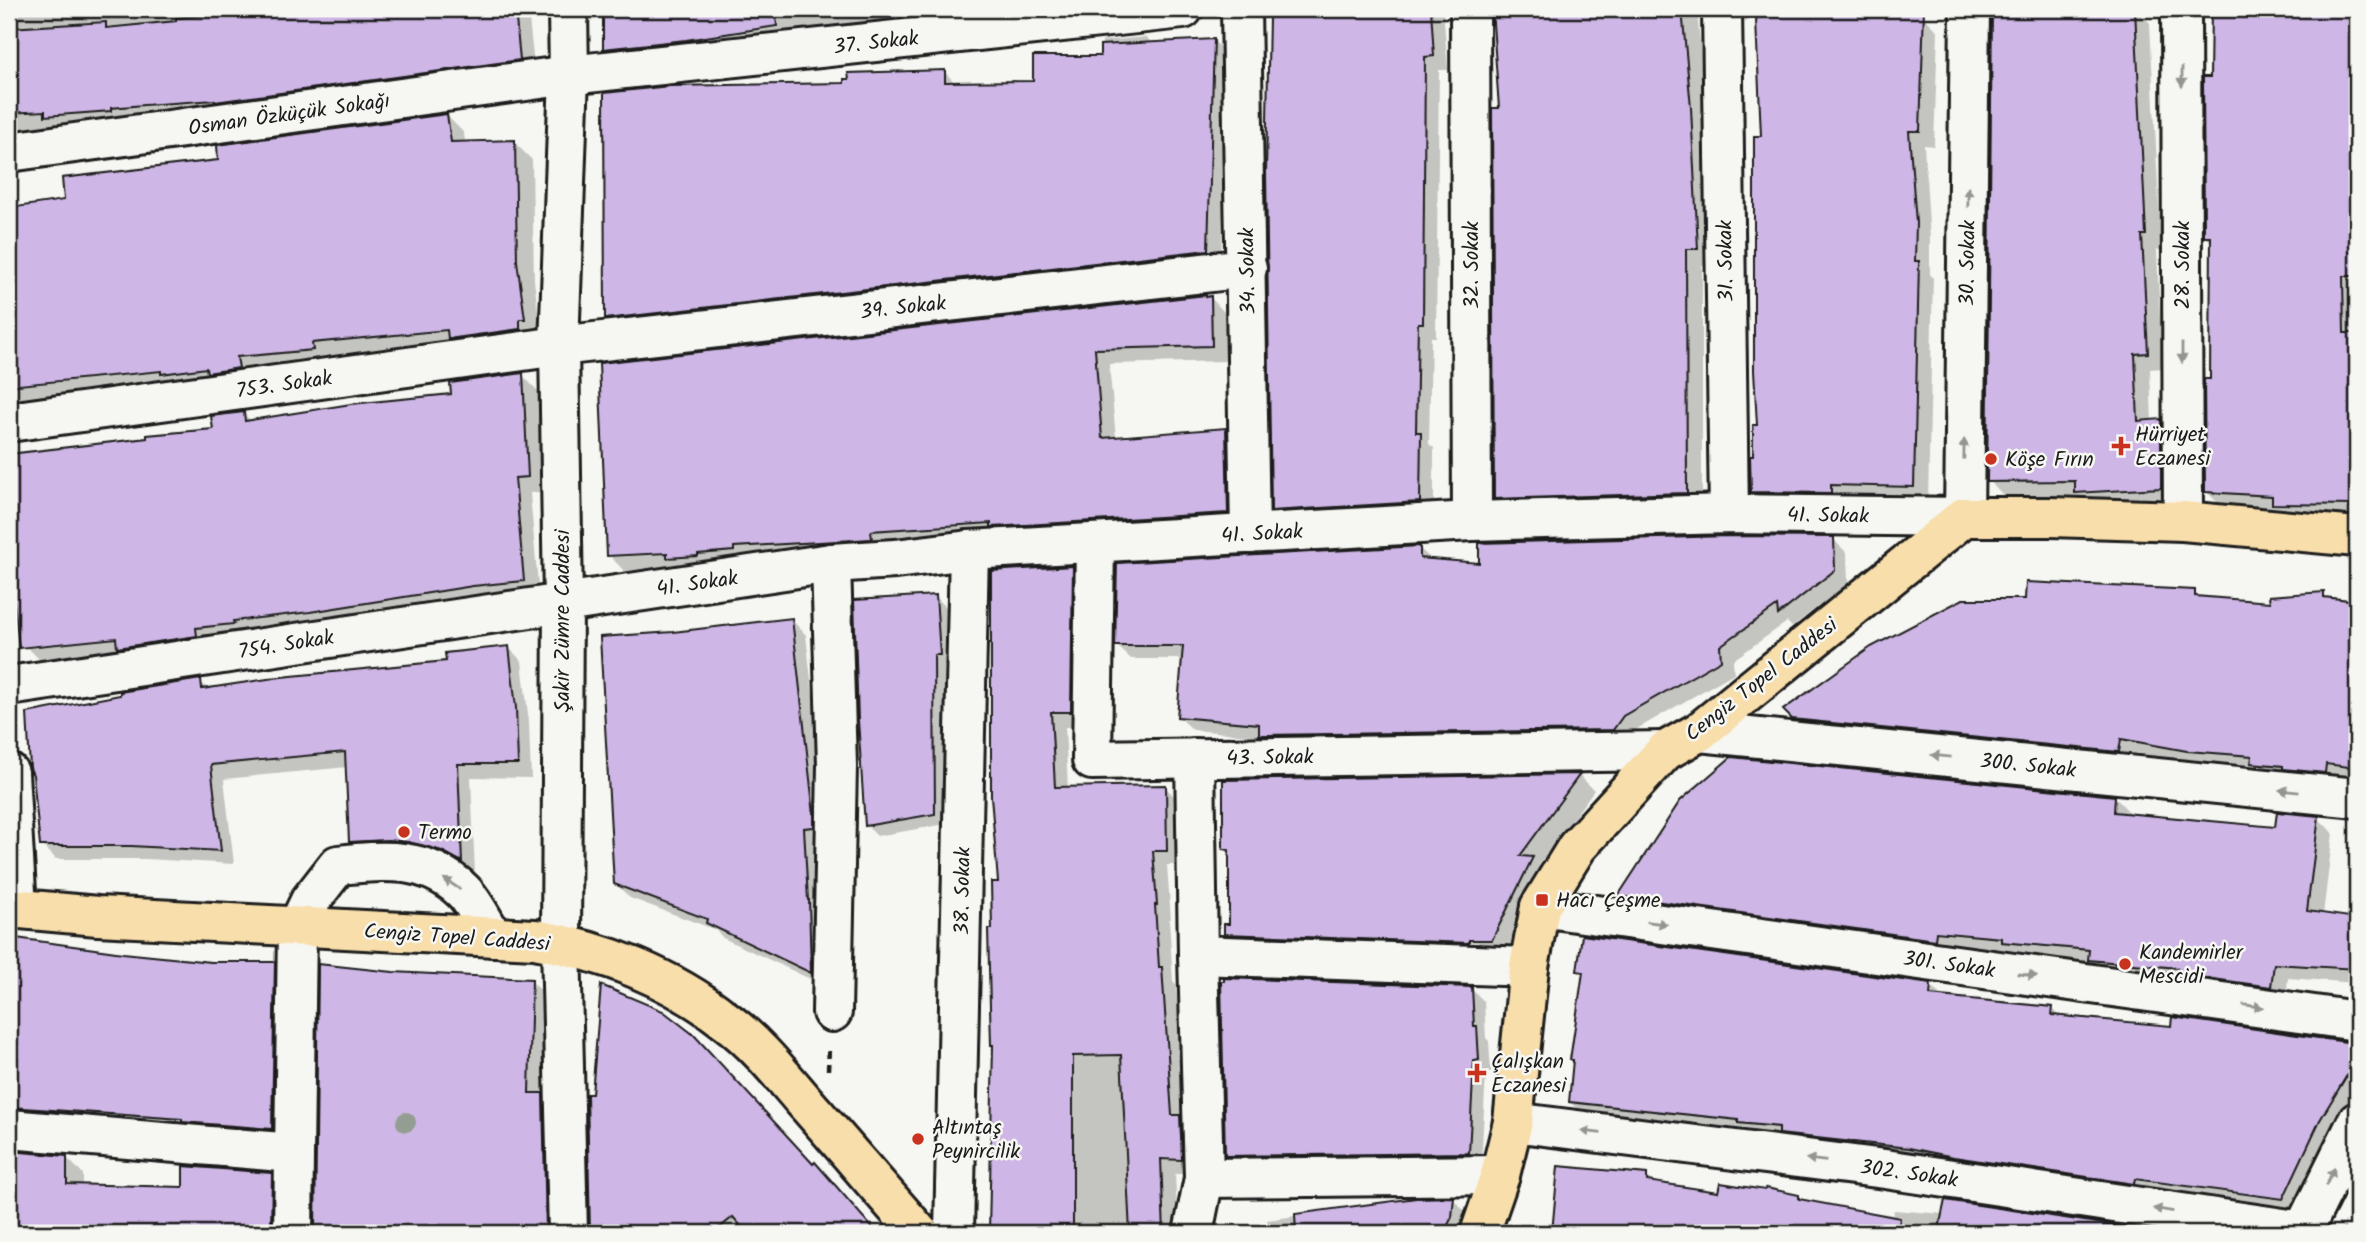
<svg xmlns="http://www.w3.org/2000/svg" width="2366" height="1242" font-family="Kalam,sans-serif">
  <rect width="100%" height="100%" fill="#f6f6f2"/>
  <filter id="ink" filterUnits="userSpaceOnUse"><feTurbulence type="fractalNoise" baseFrequency=".0143" numOctaves="2"/><feDisplacementMap in="SourceGraphic" scale="14" xChannelSelector="R" yChannelSelector="G"/><feConvolveMatrix kernelMatrix="1 2 1 2 8 2 1 2 1" color-interpolation-filters="sRGB"/></filter>
  <g filter="url(#ink)">
    <g fill="#0003" fill-rule="evenodd">
      <polygon points="9,9 528,9 535,75 62,131 57,126 9,129"/>
      <polygon points="605,9 1103,9 623,66 605,49"/>
      <polygon points="1270,9 1443,9 1448,70 1439,70 1436,337 1431,337 1429,444 1434,448 1434,516 1288,524 1273,510"/>
      <polygon points="1493,9 1697,9 1707,125 1713,264 1702,265 1702,509 1512,514 1496,498 1501,110"/>
      <polygon points="1766,9 1820,9 1821,21 1923,16 1938,31 1934,146 1924,145 1930,239 1930,274 1933,278 1928,501 1767,507 1752,492 1759,426 1763,137 1762,12"/>
      <polygon points="2116,9 2135,9 2150,23 2161,250 2157,250 2162,368 2150,369 2152,422 2160,421 2176,437 2176,503 2093,507 2081,496 2005,497 1989,481 2042,13"/>
      <polygon points="2213,9 2357,9 2357,519 2288,518 2280,509 2221,506 2207,492 2212,381 2213,244 2206,237"/>
      <polygon points="1146,37 1153,44 1213,40 1228,55 1221,264 621,332 607,318 846,85 945,72 956,84 1035,82 1102,57 1102,41"/>
      <polygon points="447,116 464,133 465,143 514,142 532,160 534,280 541,336 19,404 9,394 9,209 66,202 220,162"/>
      <polygon points="1207,298 1211,298 1226,314 1227,361 1109,364 1116,438 1226,430 1241,445 1243,528 624,571 609,555"/>
      <polygon points="522,375 538,391 543,492 530,493 539,596 42,662 26,646 9,519 9,455 215,430 243,413 251,421 453,396"/>
      <polygon points="1833,539 1847,553 1848,583 1792,627 1787,622 1733,660 1734,673 1637,729 1627,743 1274,748 1262,736 1193,730 1179,717 1184,659 1131,659 1117,646 1419,548 1432,560 1481,564"/>
      <polygon points="1072,568 1087,583 1085,727 1065,727 1068,789 1165,787 1180,802 1182,865 1167,865 1171,919 1169,919 1173,981 1176,984 1186,1123 1196,1174 1175,1174 1178,1233 991,1233 995,1046 993,930 1000,883"/>
      <polygon points="2194,592 2201,598 2272,603 2323,594 2329,599 2357,603 2357,781 2203,765 2135,753 2134,766 1809,734 1786,710 2026,601"/>
      <polygon points="935,596 946,607 950,665 944,666 946,824 877,836 866,825"/>
      <polygon points="792,620 806,635 828,830 825,986 723,938 716,930 630,898 615,883 673,634"/>
      <polygon points="508,647 522,661 529,723 531,778 471,777 475,874 458,864 365,855 351,841 348,767 224,779 234,864 146,859 56,859 42,845 200,681 209,690 448,662"/>
      <path d="M1580 776 1594 790 1539 865 1547 873 1507 954 1241 948 1226 933 1230 926 1231 855 1225 849V782ZM1243 933 1478 942V945L1243 936Z"/>
      <polygon points="2115,797 2130,813 2129,815 2276,829 2318,818 2333,833 2323,915 2357,919 2357,983 2288,978 2286,1001 2105,974 2094,964 2018,957 2014,952 1635,910 1620,896"/>
      <polygon points="9,939 123,955 211,963 274,964 290,980 288,1145 9,1131"/>
      <polygon points="320,966 393,974 531,981 550,999 564,1233 317,1233"/>
      <polygon points="1579,970 1930,985 1943,998 2052,1008 2061,1017 2352,1044 2357,1049 2357,1099 2335,1136 2298,1214 1586,1117 1570,1102 1574,1062 1572,1059 1584,975"/>
      <polygon points="1471,989 1484,1001 1486,1038 1489,1041 1491,1072 1486,1073 1481,1166 1240,1168 1227,1155"/>
      <polygon points="9,1153 67,1158 83,1174 83,1186 185,1189 271,1175 287,1191 287,1233 9,1233"/>
      <polygon points="814,1166 835,1185 877,1233 616,1233 591,1200"/>
      <polygon points="1560,1168 1646,1176 1655,1184 1720,1194 1799,1197 1803,1201 1893,1215 1894,1210 1944,1214 1946,1202 2157,1233 1554,1233"/>
      <polygon points="2357,1194 2357,1233 2340,1233"/>
      <polygon points="1417,1199 1453,1199 1468,1214 1465,1233 1217,1233 1268,1225 1267,1220"/>
    </g>
    <g fill="#ceb7e6" stroke="#1c1c1c" stroke-width="2">
      <polygon points="255,9 515,9 520,60 215,102 215,100 144,105 111,108 111,111 45,116 45,111 9,113 9,28 106,22 106,28 176,21 176,18 256,11"/>
      <polygon points="603,9 775,9 777,26 686,40 603,49"/>
      <polygon points="1355,9 1431,9 1434,56 1425,57 1423,323 1418,323 1416,432 1421,432 1420,502 1271,511 1266,173 1269,17 1355,15"/>
      <polygon points="1492,9 1682,9 1691,108 1698,249 1686,249 1687,493 1494,499 1492,108 1499,108"/>
      <polygon points="1761,9 1924,9 1920,131 1909,131 1916,223 1915,261 1919,261 1914,487 1831,485 1831,493 1751,492 1750,456 1753,456 1753,425 1757,425 1754,371 1754,136 1761,136 1756,20"/>
      <polygon points="2041,9 2041,11 2135,9 2146,235 2142,235 2148,353 2135,354 2138,421 2161,419 2161,488 2075,493 2075,481 1987,482 1992,11"/>
      <polygon points="2211,9 2357,9 2357,276 2343,276 2344,333 2357,333 2353,505 2272,504 2272,496 2205,492 2204,379 2210,379 2211,237 2204,237 2203,77 2210,77"/>
      <polygon points="1214,39 1208,250 605,319 604,93 670,86 844,83 844,79 849,79 848,73 945,70 945,82 1033,81 1033,56 1100,56 1100,45"/>
      <polygon points="447,114 451,142 515,140 517,261 525,319 520,319 520,329 448,339 447,330 312,343 313,350 237,357 239,368 207,373 206,368 161,374 161,371 9,386 9,208 64,200 62,178 218,160 217,145"/>
      <polygon points="1206,295 1206,297 1211,296 1212,346 1095,349 1102,438 1226,428 1228,513 991,527 991,523 871,531 872,539 734,547 734,551 698,554 698,556 667,558 667,553 607,556 599,363"/>
      <polygon points="523,373 528,477 515,478 524,581 473,586 310,612 233,621 234,624 196,628 197,636 117,648 116,638 19,648 9,552 9,454 147,438 147,435 213,429 211,416 244,412 245,421 351,404 451,394 450,383"/>
      <polygon points="1729,536 1834,537 1835,570 1778,615 1777,606 1720,646 1721,660 1623,716 1613,730 1259,735 1259,724 1177,717 1183,646 1115,646 1117,563 1420,546 1420,558 1479,563 1479,543"/>
      <polygon points="1073,566 1071,712 1051,712 1055,787 1166,785 1167,851 1153,851 1157,905 1155,905 1159,967 1162,967 1172,1115 1180,1115 1182,1160 1161,1159 1164,1233 1130,1233 1121,1055 1073,1056 1073,1233 989,1233 993,1045 991,1045 988,929 992,929 991,882 998,882 991,796 991,571"/>
      <polygon points="2026,582 2195,590 2195,596 2270,602 2269,596 2324,592 2324,597 2357,601 2357,768 2326,764 2325,773 2283,769 2283,766 2251,763 2252,756 2187,751 2121,739 2119,752 1792,719 1783,710 1871,647 1963,599 2025,599"/>
      <polygon points="936,595 940,655 934,655 935,814 865,826 858,720 854,600"/>
      <polygon points="792,618 814,815 814,827 804,828 808,900 809,900 811,973 706,923 707,919 614,884 600,637 673,632"/>
      <polygon points="509,646 516,708 518,764 458,764 462,862 442,851 408,842 388,840 349,842 345,752 211,765 221,851 131,846 40,846 33,775 30,768 27,713 120,695 120,692 201,679 202,689 281,677 446,661 445,653"/>
      <polygon points="1731,757 2115,796 2114,812 2275,827 2277,812 2319,816 2307,911 2357,918 2357,969 2274,964 2271,987 2177,974 2178,968 2088,960 2089,950 2001,942 2001,938 1936,932 1935,940 1618,896 1680,801"/>
      <polygon points="1580,774 1520,856 1533,857 1492,940 1469,940 1469,943 1224,934 1224,924 1229,924 1229,850 1223,849 1223,780"/>
      <polygon points="1582,935 1931,984 1930,995 2053,1007 2052,1015 2171,1026 2172,1017 2353,1043 2349,1072 2320,1120 2283,1199 2135,1179 2134,1184 1954,1157 1909,1148 1779,1134 1779,1127 1738,1123 1738,1120 1569,1102 1573,1060 1570,1060 1583,972 1577,971"/>
      <polygon points="9,937 123,953 211,962 275,962 272,1129 182,1122 182,1119 9,1107"/>
      <polygon points="318,964 393,972 532,979 529,1093 543,1093 546,1233 315,1233"/>
      <polygon points="1224,978 1472,987 1474,1026 1477,1026 1479,1060 1474,1061 1469,1153 1225,1156 1221,981 1224,981"/>
      <polygon points="601,985 663,1011 694,1035 813,1164 815,1162 877,1233 747,1233 733,1217 713,1233 590,1233 587,1094 592,1094"/>
      <polygon points="9,1151 67,1156 67,1184 183,1187 183,1166 272,1173 271,1233 9,1233"/>
      <polygon points="1558,1166 1647,1174 1647,1181 1718,1192 1720,1183 1765,1190 1766,1188 1799,1195 1799,1199 1900,1218 1898,1233 1552,1233"/>
      <polygon points="1454,1197 1452,1217 1444,1233 1296,1233 1295,1214 1416,1198"/>
      <polygon points="1945,1200 2131,1228 2130,1233 1938,1233"/>
    </g>
    <g fill="none" stroke-linecap="round" stroke-linejoin="round">
      <g stroke="#1c1c1c" stroke-width="44">
        <g id="minor">
          <polyline points="568,9 569,75 559,346 563,602 561,943 568,1233"/>
          <polyline points="1241,9 1250,534"/>
          <polyline points="1470,9 1472,521"/>
          <polyline points="1722,9 1729,514"/>
          <polyline points="2181,9 2183,521"/>
          <polyline points="9,152 569,75 1183,9"/>
          <polyline points="9,422 559,346 1247,268"/>
          <polyline points="1095,543 1092,760 1665,751"/>
          <polyline points="831,563 837,766 832,1012"/>
          <polyline points="9,686 831,563 895,559 969,550 1472,521 1729,514 1964,517 1970,9"/>
          <polyline points="1699,732 2357,798"/>
          <polyline points="1195,758 1198,955 1529,967"/>
          <polyline points="9,773 17,909"/>
          <polyline points="1540,907 2357,1021"/>
          <polyline points="1513,1122 1885,1169 2303,1231"/>
          <polyline points="9,1129 294,1153"/>
          <polyline points="1204,1178 1500,1175"/>
          <path d="M293 1233 297 928 310 901 338 865C383 860 427 856 463 891 475 903 484 923 493 937"/>
          <polyline points="954,1233 969,550"/>
          <polyline points="1193,1233 1204,1178 1198,955"/>
          <polyline points="2302,1233 2357,1122"/>
        </g>
      </g>
      <g stroke="#1c1c1c" stroke-width="44">
        <g id="major">
          <path d="M9 908 98 916 535 939C603 951 671 977 725 1020 755 1042 779 1072 803 1100 842 1144 880 1189 919 1233"/>
          <polyline points="1480,1233 1500,1175 1513,1122 1529,967 1540,907 1577,847 1665,751 1699,732 1964,517 2050,517 2183,521 2357,537"/>
        </g>
      </g>
      <polyline stroke="#1c1c1c" stroke-width="4.5" stroke-dasharray="7 5" stroke-linecap="butt" points="828,1070 829,1048"/>
      <use href="#minor" stroke="#f6f6f2" stroke-width="38"/>
      <use href="#major" stroke="#f8deab" stroke-width="38"/>
    </g>
    <circle fill="#949d92" cx="406" cy="1122" r="10"/>
    <defs><path id="oneway-solid" d="M-6-.8H1V-3.2L6.5 0L1 3.2V.8H-6Z" transform="scale(1.75)"/></defs>
    <g fill="#949492">
      <use href="#oneway-solid" transform="translate(2182 77) rotate(90)"/>
      <use href="#oneway-solid" transform="translate(1968 197) rotate(-89)"/>
      <use href="#oneway-solid" transform="translate(2182 353) rotate(90)"/>
      <use href="#oneway-solid" transform="translate(1964 449) rotate(-89)"/>
      <use href="#oneway-solid" transform="translate(1941 756) rotate(-174)"/>
      <use href="#oneway-solid" transform="translate(2289 791) rotate(-174)"/>
      <use href="#oneway-solid" transform="translate(452 884) rotate(-146)"/>
      <use href="#oneway-solid" transform="translate(1657 923) rotate(8)"/>
      <use href="#oneway-solid" transform="translate(2027 975) rotate(8)"/>
      <use href="#oneway-solid" transform="translate(2253 1006) rotate(8)"/>
      <use href="#oneway-solid" transform="translate(1591 1132) rotate(-173)"/>
      <use href="#oneway-solid" transform="translate(1816 1160) rotate(-173)"/>
      <use href="#oneway-solid" transform="translate(2330 1177) rotate(-64)"/>
      <use href="#oneway-solid" transform="translate(2163 1210) rotate(-171)"/>
    </g>
  </g>
  <g fill="#c8321e" stroke="#f6f6f2" stroke-width="2.5">
    <path d="M2117.5 435.5h7v7h7v7h-7v7h-7v-7h-7v-7h7z"/>
    <circle cx="1991" cy="459" r="7"/>
    <circle cx="404" cy="832" r="7"/>
    <rect x="1535" y="893" width="14" height="14" rx="3.5"/>
    <circle cx="2125" cy="964" r="7"/>
    <path d="M1473.5 1062.5h7v7h7v7h-7v7h-7v-7h-7v-7h7z"/>
    <circle cx="918" cy="1139" r="7"/>
  </g>
  <g text-anchor="middle" stroke-width="5" stroke-linejoin="round" paint-order="stroke">
    <g font-size="21" fill="#1c1c1c" stroke="#f6f6f2">
      <text transform="translate(876 42) rotate(-6)" y="7">37. Sokak</text>
      <text transform="translate(289 114) rotate(-8)" y="7">Osman Özküçük Sokağı</text>
      <text transform="translate(1725 261) rotate(-91)" y="7">31. Sokak</text>
      <text transform="translate(1967 263) rotate(-89)" y="7">30. Sokak</text>
      <text transform="translate(1471 265) rotate(-90)" y="7">32. Sokak</text>
      <text transform="translate(2182 265) rotate(-90)" y="7">28. Sokak</text>
      <text transform="translate(1247 271) rotate(-91)" y="7">34. Sokak</text>
      <text transform="translate(903 307) rotate(-6)" y="7">39. Sokak</text>
      <text transform="translate(284 384) rotate(-8)" y="7">753. Sokak</text>
      <text transform="translate(1828 515) rotate(1)" y="7">41. Sokak</text>
      <text transform="translate(1262 533) rotate(-3)" y="7">41. Sokak</text>
      <text transform="translate(697 583) rotate(-8)" y="7">41. Sokak</text>
      <text transform="translate(562 621) rotate(-90)" y="7">Şakir Zümre Caddesi</text>
      <text transform="translate(286 644) rotate(-9)" y="7">754. Sokak</text>
      <text transform="translate(1761 679) rotate(-38)" y="7">Cengiz Topel Caddesi</text>
      <text transform="translate(1270 757) rotate(-1)" y="7">43. Sokak</text>
      <text transform="translate(2028 765) rotate(6)" y="7">300. Sokak</text>
      <text transform="translate(962 891) rotate(-89)" y="7">38. Sokak</text>
      <text transform="translate(457 937) rotate(4)" y="7">Cengiz Topel Caddesi</text>
      <text transform="translate(1949 964) rotate(8)" y="7">301. Sokak</text>
      <text transform="translate(1909 1173) rotate(8)" y="7">302. Sokak</text>
    </g>
    <g font-size="21" fill="#1c1c1c" stroke="#f6f6f2" text-anchor="start">
      <text x="2135" y="441">Hürriyet<tspan x="2135" dy="24">Eczanesi</tspan></text>
      <text x="2005" y="466">Köşe Fırın</text>
      <text x="418" y="839">Termo</text>
      <text x="1556" y="907">Hacı Çeşme</text>
      <text x="2139" y="959">Kandemirler<tspan x="2139" dy="24">Mescidi</tspan></text>
      <text x="1491" y="1068">Çalışkan<tspan x="1491" dy="24">Eczanesi</tspan></text>
      <text x="932" y="1134">Altıntaş<tspan x="932" dy="24">Peynircilik</tspan></text>
    </g>
  </g>
  <rect width="2366" height="1242" fill="none" stroke="#f6f6f2" stroke-width="35"/>
  <rect x="18" y="18" width="2331" height="1207" fill="none" stroke="#1c1c1c" stroke-width="2.5" filter="url(#ink)"/>
</svg>
